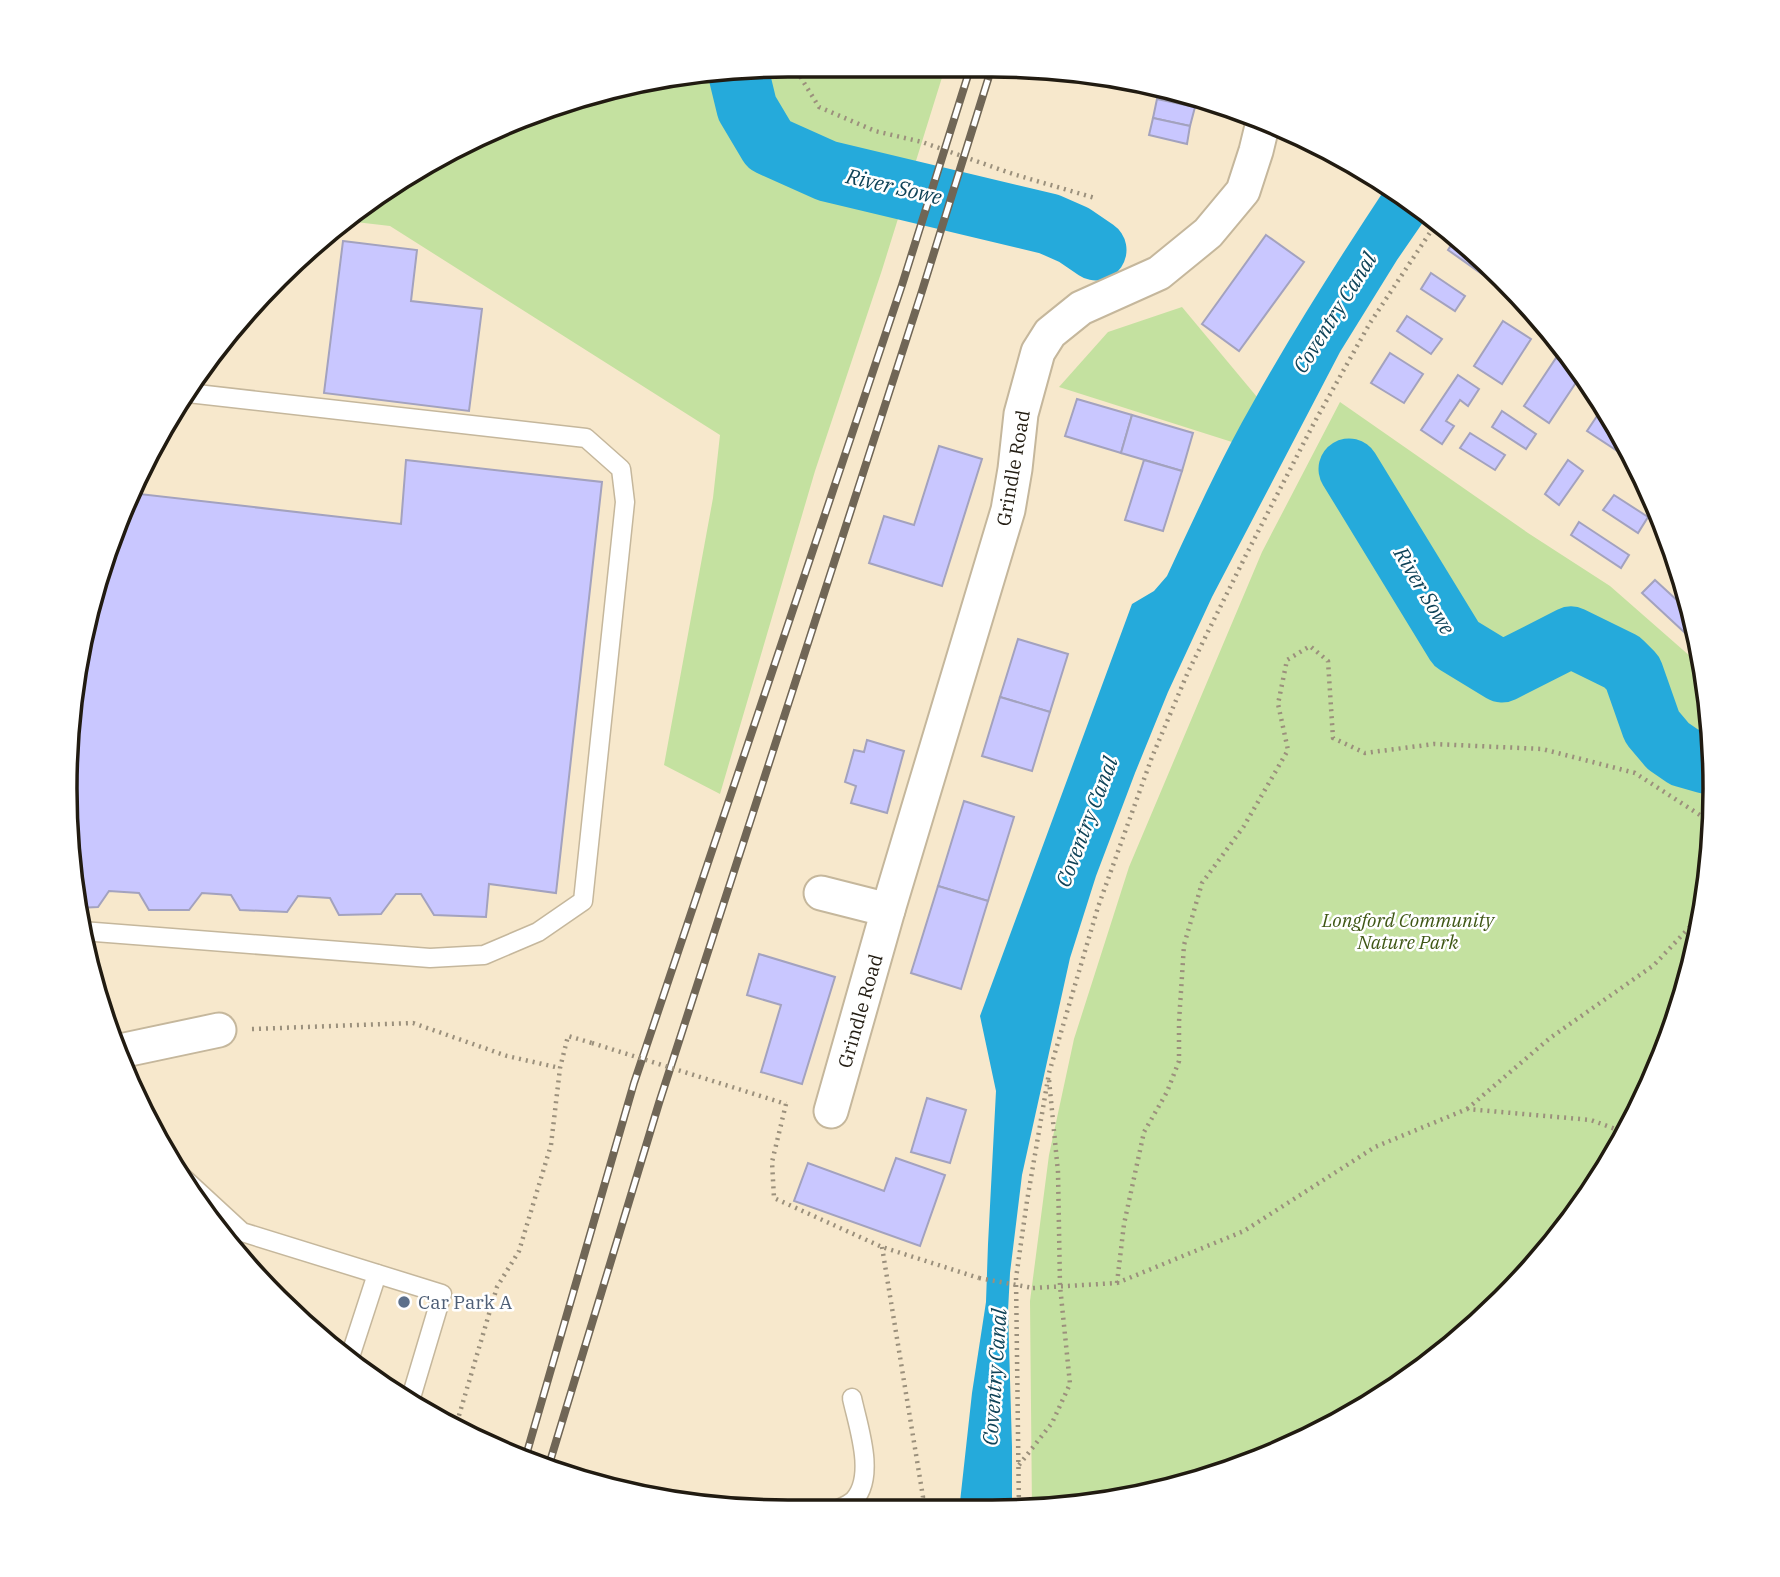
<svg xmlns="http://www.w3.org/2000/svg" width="1780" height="1577" font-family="'IBM Plex Serif',serif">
  <rect width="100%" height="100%" fill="#f7e8cc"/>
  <g fill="#c4e1a0">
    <polygon points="789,65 944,71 882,270 815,471 720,794 664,765 713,498 720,435 390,226 347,221 468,140 602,89"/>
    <polygon points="1182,307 1257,397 1232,442 1059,387 1108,332"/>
    <polygon points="1340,402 1528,533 1610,586 1691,657 1702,670 1714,741 1709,883 1677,1021 1618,1150 1536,1265 1432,1362 1312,1437 1179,1487 1032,1511 1030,1301 1049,1155 1074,1039 1129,867 1262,552"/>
  </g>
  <path fill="#25aadb" d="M1387 186 1428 215 1397 260 1340 352 1212 597 1168 692 1135 773 1096 876 1070 958 1022 1175 1010 1273 1008 1311 1012 1447V1511H959L972 1393 986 1302 988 1244 996 1091 980 1016 1132 604 1154 591 1167 576C1188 531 1209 485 1232 441 1279 353 1332 269 1387 186Z"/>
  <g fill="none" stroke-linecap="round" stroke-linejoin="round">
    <g stroke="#25aadb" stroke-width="61">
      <polyline points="738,71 747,108 769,145 827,171 1049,224 1074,235 1096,250"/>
      <polyline points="1349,469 1456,644 1502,672 1571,637 1622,662 1633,673 1652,727 1668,746 1684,757 1705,763 1713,762"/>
    </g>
  </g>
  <g fill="#c9c7ff" stroke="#a3a2be" stroke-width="2">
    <polygon points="1157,99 1195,107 1190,126 1153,118"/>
    <polygon points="1153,118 1190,126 1187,144 1149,135"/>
    <polygon points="1314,142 1350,160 1350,162 1312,154"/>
    <polygon points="1266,235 1304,262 1239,351 1202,324"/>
    <polygon points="1457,236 1469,245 1488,265 1482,274 1448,250"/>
    <polygon points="343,241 417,250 411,301 482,309 469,411 324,393"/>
    <polygon points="1431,273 1465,296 1455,311 1421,289"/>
    <polygon points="1407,316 1442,339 1431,354 1397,331"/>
    <polygon points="1503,321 1531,339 1502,384 1474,366"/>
    <polygon points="1390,353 1423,374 1404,403 1371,383"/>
    <polygon points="1556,358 1581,375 1549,423 1524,406"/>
    <polygon points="1458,375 1479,389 1468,406 1460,400 1446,421 1454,426 1442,444 1421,430"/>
    <polygon points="1077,399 1132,415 1121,453 1065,436"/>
    <polygon points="1502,411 1536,434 1526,449 1492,427"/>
    <polygon points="1132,415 1193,433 1182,471 1121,453"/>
    <polygon points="1597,416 1616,428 1627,446 1622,454 1587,431"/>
    <polygon points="1470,433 1505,455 1495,470 1460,448"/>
    <polygon points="939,446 982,459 942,586 869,563 884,516 914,525"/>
    <polygon points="406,460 602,482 556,893 489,884 486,917 434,915 421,894 396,894 381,914 339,915 330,898 298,896 287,912 240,910 231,895 202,893 189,910 149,910 139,893 109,891 98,907 78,908 66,835 79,648 120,511 131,493 401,524"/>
    <polygon points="1144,460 1182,471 1163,531 1125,520"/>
    <polygon points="1568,460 1583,471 1559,505 1545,494"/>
    <polygon points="1614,495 1648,517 1638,533 1603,510"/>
    <polygon points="1579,522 1629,555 1621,568 1571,535"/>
    <polygon points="1655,580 1693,615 1698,645 1642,593"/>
    <polygon points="1018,639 1068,654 1050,712 1000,697"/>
    <polygon points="1000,697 1050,712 1032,771 982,756"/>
    <polygon points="867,740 904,751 887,813 851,803 856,786 845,782 854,750 864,752"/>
    <polygon points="964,801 1014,817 988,901 938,886"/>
    <polygon points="938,886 988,901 961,989 911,973"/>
    <polygon points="759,954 835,977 802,1084 761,1072 781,1005 747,995"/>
    <polygon points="927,1098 966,1110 950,1163 911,1152"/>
    <polygon points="896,1158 945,1175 920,1246 794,1201 808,1163 884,1191"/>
  </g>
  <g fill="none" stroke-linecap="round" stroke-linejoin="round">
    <g stroke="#c5b79c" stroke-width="21">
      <g id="service">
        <polyline points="82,931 430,958 484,955 538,932 583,901 625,502 621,469 586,438 188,393"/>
        <polyline points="178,1173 242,1232 442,1294 410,1401"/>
        <polyline points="348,1363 377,1274"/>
        <path d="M834 1511C840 1508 849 1505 854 1500 876 1476 858 1426 852 1398"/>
      </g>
    </g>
    <g stroke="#c5b79c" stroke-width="37">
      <g id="minor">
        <polyline points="821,893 888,910"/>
        <polyline points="120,1051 219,1030"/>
        <polyline points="831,1111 888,910 1008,510 1015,469 1021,414 1038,352 1050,333 1081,308 1159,273 1208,233 1243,191 1256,151 1264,118"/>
      </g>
    </g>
    <g stroke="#9b907c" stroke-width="4.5" stroke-dasharray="2 5" stroke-linecap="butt">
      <polyline points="793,65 819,107 875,131 922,142 1013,174 1095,198"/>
      <polyline points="252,1029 413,1023 507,1056 560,1068"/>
      <polyline points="786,1104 772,1162 774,1198 882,1247 979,1278"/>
      <polyline points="1467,1109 1550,1038 1654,965 1702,914"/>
      <polyline points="882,1247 923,1497 920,1511"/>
      <polyline points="1117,1283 1124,1224 1144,1132 1167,1092 1179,1061 1179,1022 1184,945 1202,883 1244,826 1288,750 1278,704 1287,660 1310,646 1328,661 1333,738 1365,753 1434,744 1542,749 1635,773 1703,817 1711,827"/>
      <polyline points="1033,1288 1117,1283 1244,1231 1375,1147 1467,1109 1591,1120 1626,1133"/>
      <polyline points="455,1429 497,1287 519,1251 551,1145 560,1068 568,1036 592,1043"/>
      <polyline points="1019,1465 1052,1423 1070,1384 1060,1286 1058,1172 1049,1080"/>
      <polyline points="1019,1511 1016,1278 1027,1201 1049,1073 1098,907 1152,757 1188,672 1246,555 1314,423 1370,323 1437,222"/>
    </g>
    <use href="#service" stroke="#fff" stroke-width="18"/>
    <use href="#minor" stroke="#fff" stroke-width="33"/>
    <g stroke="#706656" stroke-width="8">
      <g id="rail">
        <polyline points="525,1459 634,1083 902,285 969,72"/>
        <polyline points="548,1468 659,1103 922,291 990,73"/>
      </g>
    </g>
    <use href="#rail" stroke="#fff" stroke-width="5" stroke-dasharray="16" stroke-linecap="butt"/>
    <g stroke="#9b907c" stroke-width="4.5" stroke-dasharray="2 5" stroke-linecap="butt">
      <polyline points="592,1043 786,1104"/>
      <polyline points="979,1278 1033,1288"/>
    </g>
  </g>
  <circle fill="#5c6f8a" stroke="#fff" stroke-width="2.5" cx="404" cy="1302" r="7"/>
  <g text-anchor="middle" stroke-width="5" stroke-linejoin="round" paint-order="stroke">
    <g font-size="19" fill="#211b11" stroke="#fff">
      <text transform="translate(1013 468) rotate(-80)" y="7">Grindle Road</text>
      <text transform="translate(860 1011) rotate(-74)" y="7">Grindle Road</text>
    </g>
    <g font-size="19" font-style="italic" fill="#3f5716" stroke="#fff">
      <text x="1408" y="927">Longford Community<tspan x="1408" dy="22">Nature Park</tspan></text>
    </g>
    <g font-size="19" fill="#4e5e75" stroke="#fff" text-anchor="start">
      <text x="418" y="1309">Car Park A</text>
    </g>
    <g font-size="21" font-style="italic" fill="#0e4257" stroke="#fff">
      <text transform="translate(894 187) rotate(13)" y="7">River Sowe</text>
      <text transform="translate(1335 313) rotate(-58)" y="7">Coventry Canal</text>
      <text transform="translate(1424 591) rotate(59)" y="7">River Sowe</text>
      <text transform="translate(1087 822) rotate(-69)" y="7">Coventry Canal</text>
      <text transform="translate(995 1377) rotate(-86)" y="7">Coventry Canal</text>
    </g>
  </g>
  <path d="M0 0H1780V1577H0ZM788 77H992A711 711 0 0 1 1703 788V789A711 711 0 0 1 992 1500H788A711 711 0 0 1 77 789V788A711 711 0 0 1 788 77Z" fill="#fff" fill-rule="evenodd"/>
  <path fill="none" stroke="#211b11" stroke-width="3.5" d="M788 77H992A711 711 0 0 1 1703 788V789A711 711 0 0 1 992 1500H788A711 711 0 0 1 77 789V788A711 711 0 0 1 788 77Z"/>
</svg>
